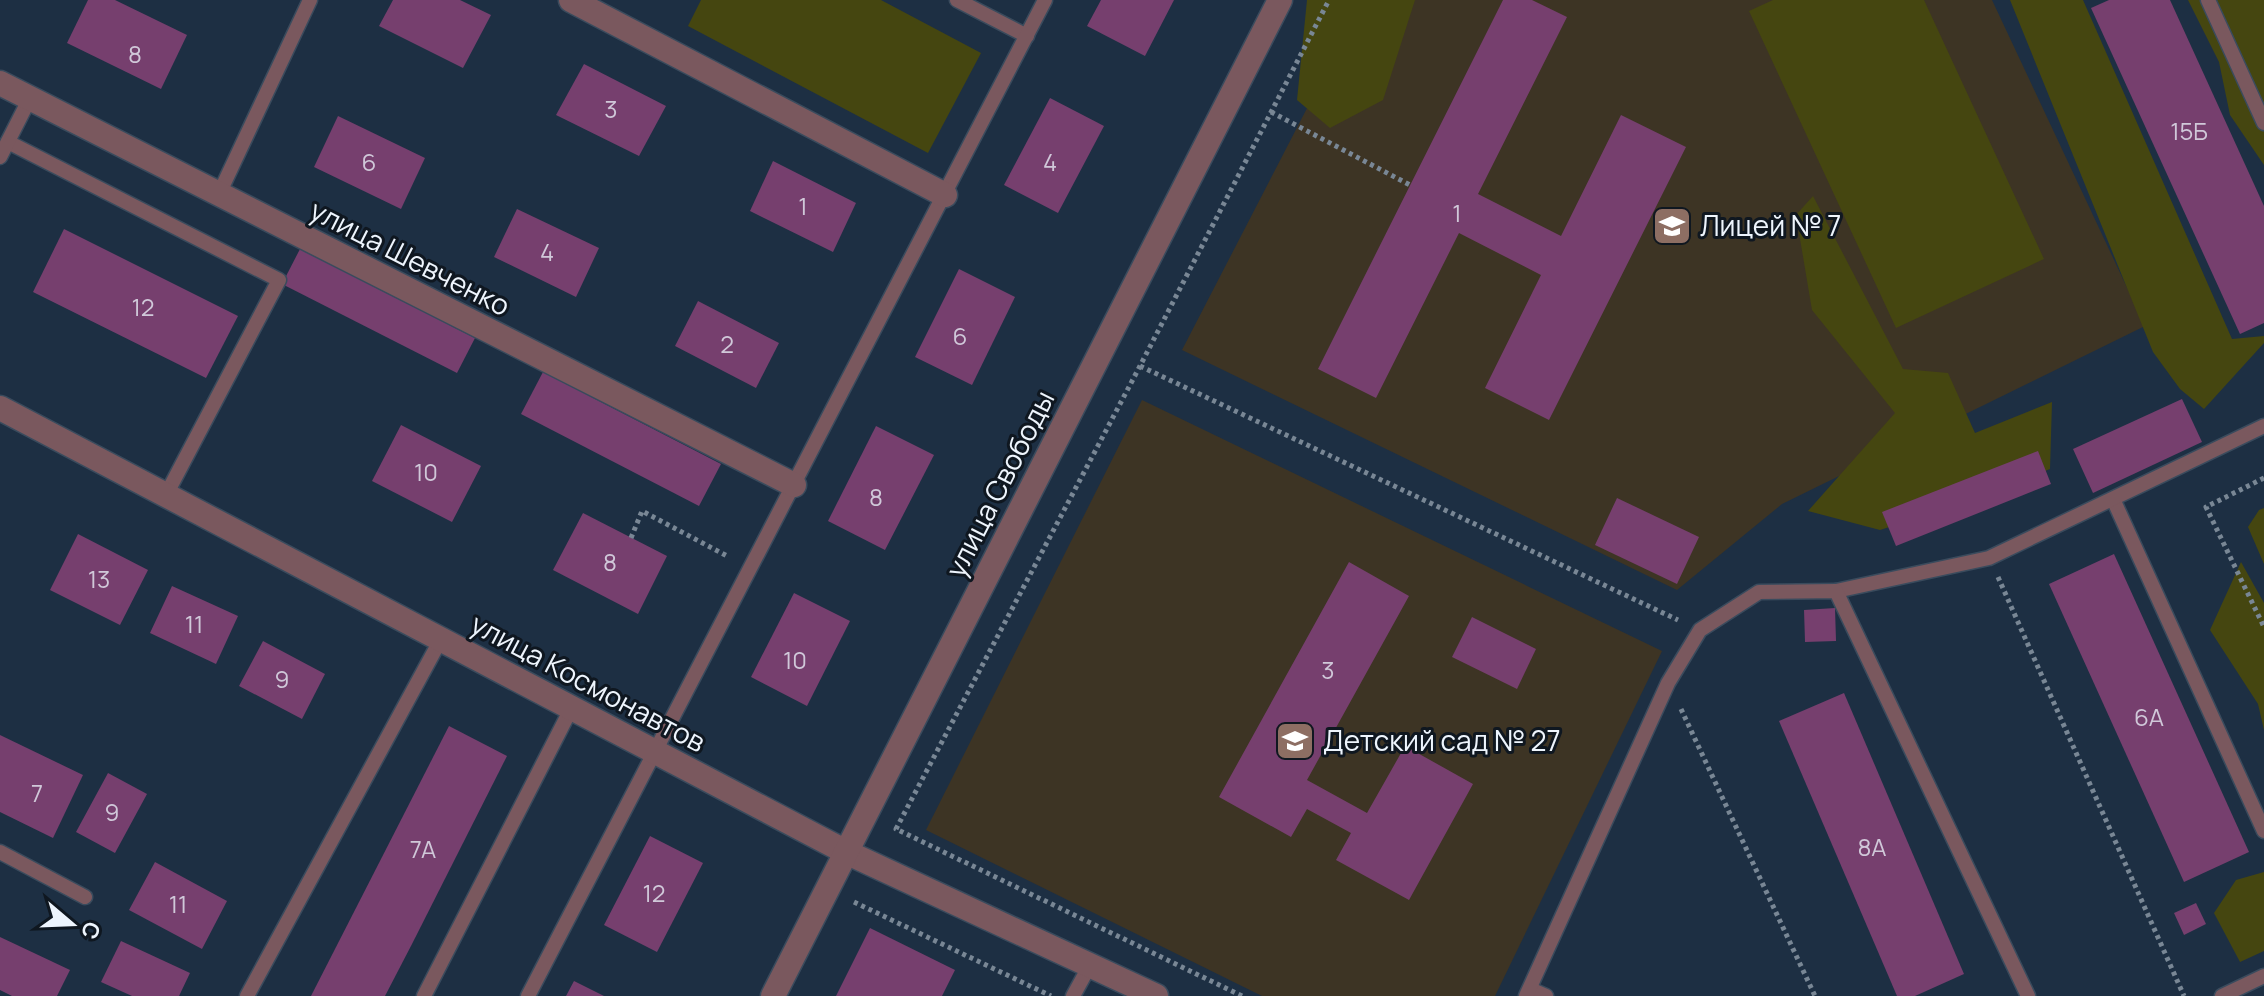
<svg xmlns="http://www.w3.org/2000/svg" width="2264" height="996" font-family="Manrope,sans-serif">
  <rect width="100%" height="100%" fill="#1d2f43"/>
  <g fill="#3d3424">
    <polygon points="1363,0 1992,0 2145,326 1782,504 1677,590 1182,350"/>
    <polygon points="1142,400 1662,651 1495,996 1262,996 926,830"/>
  </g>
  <g fill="#454610">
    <polygon points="701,0 881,0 981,53 928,153 688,26"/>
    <polygon points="1307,0 1415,0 1383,100 1330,128 1297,100"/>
    <polygon points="1773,0 1924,0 2044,259 1896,328 1749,11"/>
    <polygon points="2010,0 2083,0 2232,339 2264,336 2264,343 2204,409 2180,389 2153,352"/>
    <polygon points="2188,0 2264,0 2264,165 2230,115 2219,62"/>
    <polygon points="1813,196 1903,369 1948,373 1975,433 2052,402 2050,469 1974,500 1880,530 1808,511 1895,413 1812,310 1796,215"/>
    <polygon points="2264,508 2264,564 2248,527 2259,510"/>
    <polygon points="2241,562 2264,603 2264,730 2258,704 2210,630"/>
    <polygon points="2264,872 2264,951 2240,962 2214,913 2236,880"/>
  </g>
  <g fill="#763f6e">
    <polygon points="88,0 115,0 187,35 161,89 67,43"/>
    <polygon points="393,0 460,0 491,15 463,68 379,26"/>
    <polygon points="1101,0 1174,0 1145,56 1087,26"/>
    <polygon points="1503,0 1532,0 1567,17 1478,194 1561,236 1621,115 1686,147 1549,420 1485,388 1541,275 1459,233 1376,398 1318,369"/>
    <polygon points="2109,0 2170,0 2264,206 2264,323 2240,334 2091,8"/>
    <polygon points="584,64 666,106 639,156 556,115"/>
    <polygon points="1050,98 1104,126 1058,213 1004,185"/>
    <polygon points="338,116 425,158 401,209 314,167"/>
    <polygon points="773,161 856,203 833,252 750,211"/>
    <polygon points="517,209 599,248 576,297 494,257"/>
    <polygon points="64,229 238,316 206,378 33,292"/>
    <polygon points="300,249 475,338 457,373 282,284"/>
    <polygon points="959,269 1015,297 972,385 915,357"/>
    <polygon points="698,301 779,343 756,388 675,346"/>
    <polygon points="543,372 721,464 699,506 521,414"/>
    <polygon points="2182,399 2202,442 2093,493 2073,449"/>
    <polygon points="401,425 481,466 452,522 372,481"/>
    <polygon points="876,426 934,455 885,550 828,521"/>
    <polygon points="2038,451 2051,484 1896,546 1882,512"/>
    <polygon points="1617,498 1699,537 1677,584 1595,545"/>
    <polygon points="583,513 667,556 638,614 553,570"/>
    <polygon points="78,534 148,570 120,625 50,590"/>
    <polygon points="2114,554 2249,852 2184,882 2049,584"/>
    <polygon points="1349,562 1409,596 1307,780 1367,813 1405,746 1473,784 1409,900 1336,860 1351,833 1307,809 1291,837 1219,797"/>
    <polygon points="172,586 238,616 216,664 150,633"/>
    <polygon points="794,593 850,621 807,706 751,677"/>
    <polygon points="1835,608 1836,641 1805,642 1804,610"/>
    <polygon points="1472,617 1536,649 1517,689 1452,657"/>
    <polygon points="263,641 325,674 302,719 239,686"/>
    <polygon points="1844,693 1964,974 1915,996 1897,996 1779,721"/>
    <polygon points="449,726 507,756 412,944 385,996 311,996"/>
    <polygon points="0,735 83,775 53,838 0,812"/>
    <polygon points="108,773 147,794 115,853 76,832"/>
    <polygon points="650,836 703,863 657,952 604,925"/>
    <polygon points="155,862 227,901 202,949 129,910"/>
    <polygon points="2196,903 2206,924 2184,935 2174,913"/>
    <polygon points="870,928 955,970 942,996 836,996"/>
    <polygon points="0,937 70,970 57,996 12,996 0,990"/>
    <polygon points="121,941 190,973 179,996 132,996 101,982"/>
    <polygon points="574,981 604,996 566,996"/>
  </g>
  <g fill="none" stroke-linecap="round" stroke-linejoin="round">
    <g stroke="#3a4b5d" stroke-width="17">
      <g id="lane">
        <polyline points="957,0 1027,36"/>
        <polyline points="2208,0 2264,123"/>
        <polyline points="8,142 279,280 166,495"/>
        <polyline points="0,157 30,98"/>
        <polyline points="219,194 310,0"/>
        <polyline points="2113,499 2264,831"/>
        <polyline points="1836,591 1989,558 2264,426"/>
        <polyline points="0,852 85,897"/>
        <polyline points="1530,989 1546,996"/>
        <polyline points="247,996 441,639"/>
        <polyline points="424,996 572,707"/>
        <polyline points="528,996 1045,0"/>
        <polyline points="1073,996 1090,965"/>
        <polyline points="1526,996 1668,683 1700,630 1759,592 1836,591 2028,996"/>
        <polyline points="2222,996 2264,976"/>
      </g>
    </g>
    <g stroke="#3a4b5d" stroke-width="27">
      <g id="street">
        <polyline points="571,0 945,195"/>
        <polyline points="0,83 794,485"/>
        <polyline points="0,408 846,852 1156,996"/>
        <polyline points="773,996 1280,0"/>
      </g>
    </g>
    <g stroke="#798795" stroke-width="5" stroke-dasharray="4 4" stroke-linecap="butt">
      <polyline points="1271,112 1410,185"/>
      <polyline points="1140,366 1678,620"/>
      <polyline points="2264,478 2206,507 2264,627"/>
      <polyline points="631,538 642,511 729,557"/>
      <polyline points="1998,577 2184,996"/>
      <polyline points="1681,709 1815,996"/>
      <polyline points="854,902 1051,996"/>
      <polyline points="1242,996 896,829 1140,366 1329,0"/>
    </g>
    <use href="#lane" stroke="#7a585e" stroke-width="14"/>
    <use href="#street" stroke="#7a585e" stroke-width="24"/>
  </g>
  <defs>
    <g id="school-square" transform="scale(2)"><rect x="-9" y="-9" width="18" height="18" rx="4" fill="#8d6e63" stroke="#0f1720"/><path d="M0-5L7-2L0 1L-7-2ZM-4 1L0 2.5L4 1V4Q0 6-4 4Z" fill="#fff"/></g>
  </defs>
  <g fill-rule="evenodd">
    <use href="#school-square" x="1672" y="226"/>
    <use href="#school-square" x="1295" y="741"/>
  </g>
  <g text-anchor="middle" stroke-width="6" stroke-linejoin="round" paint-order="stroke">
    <g font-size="24" fill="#d0c8d9">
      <text x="135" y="63">8</text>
      <text x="611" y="118">3</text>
      <text x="2189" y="140">15Б</text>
      <text x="369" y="171">6</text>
      <text x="1050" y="171">4</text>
      <text x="803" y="215">1</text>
      <text x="1457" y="222">1</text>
      <text x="547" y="261">4</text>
      <text x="143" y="316">12</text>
      <text x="960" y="345">6</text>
      <text x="727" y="353">2</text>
      <text x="426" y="481">10</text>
      <text x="876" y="506">8</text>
      <text x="610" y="571">8</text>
      <text x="99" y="588">13</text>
      <text x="194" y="633">11</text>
      <text x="795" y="669">10</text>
      <text x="1328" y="679">3</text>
      <text x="282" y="688">9</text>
      <text x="2149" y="726">6А</text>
      <text x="37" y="802">7</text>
      <text x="112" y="821">9</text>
      <text x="1872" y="856">8А</text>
      <text x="423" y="858">7А</text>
      <text x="654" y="902">12</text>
      <text x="178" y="913">11</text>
    </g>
    <g font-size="28" fill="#eef5fd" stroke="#0f1720" text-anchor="start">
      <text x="1700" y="236">Лицей № 7</text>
      <text x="1323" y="751">Детский сад № 27</text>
    </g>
    <g font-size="28" fill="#eef5fd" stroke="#0f1720">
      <text transform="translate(410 258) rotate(27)" y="10">улица Шевченко</text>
      <text transform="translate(1000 484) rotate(-63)" y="10">улица Свободы</text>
      <text transform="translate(588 683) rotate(28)" y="10">улица Космонавтов</text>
    </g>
  </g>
  <g transform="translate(72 924) rotate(109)" stroke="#0f1720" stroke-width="6" paint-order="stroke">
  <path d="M0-6L14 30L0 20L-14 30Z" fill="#eef5fd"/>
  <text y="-12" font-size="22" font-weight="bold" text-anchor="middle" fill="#eef5fd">С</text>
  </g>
</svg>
